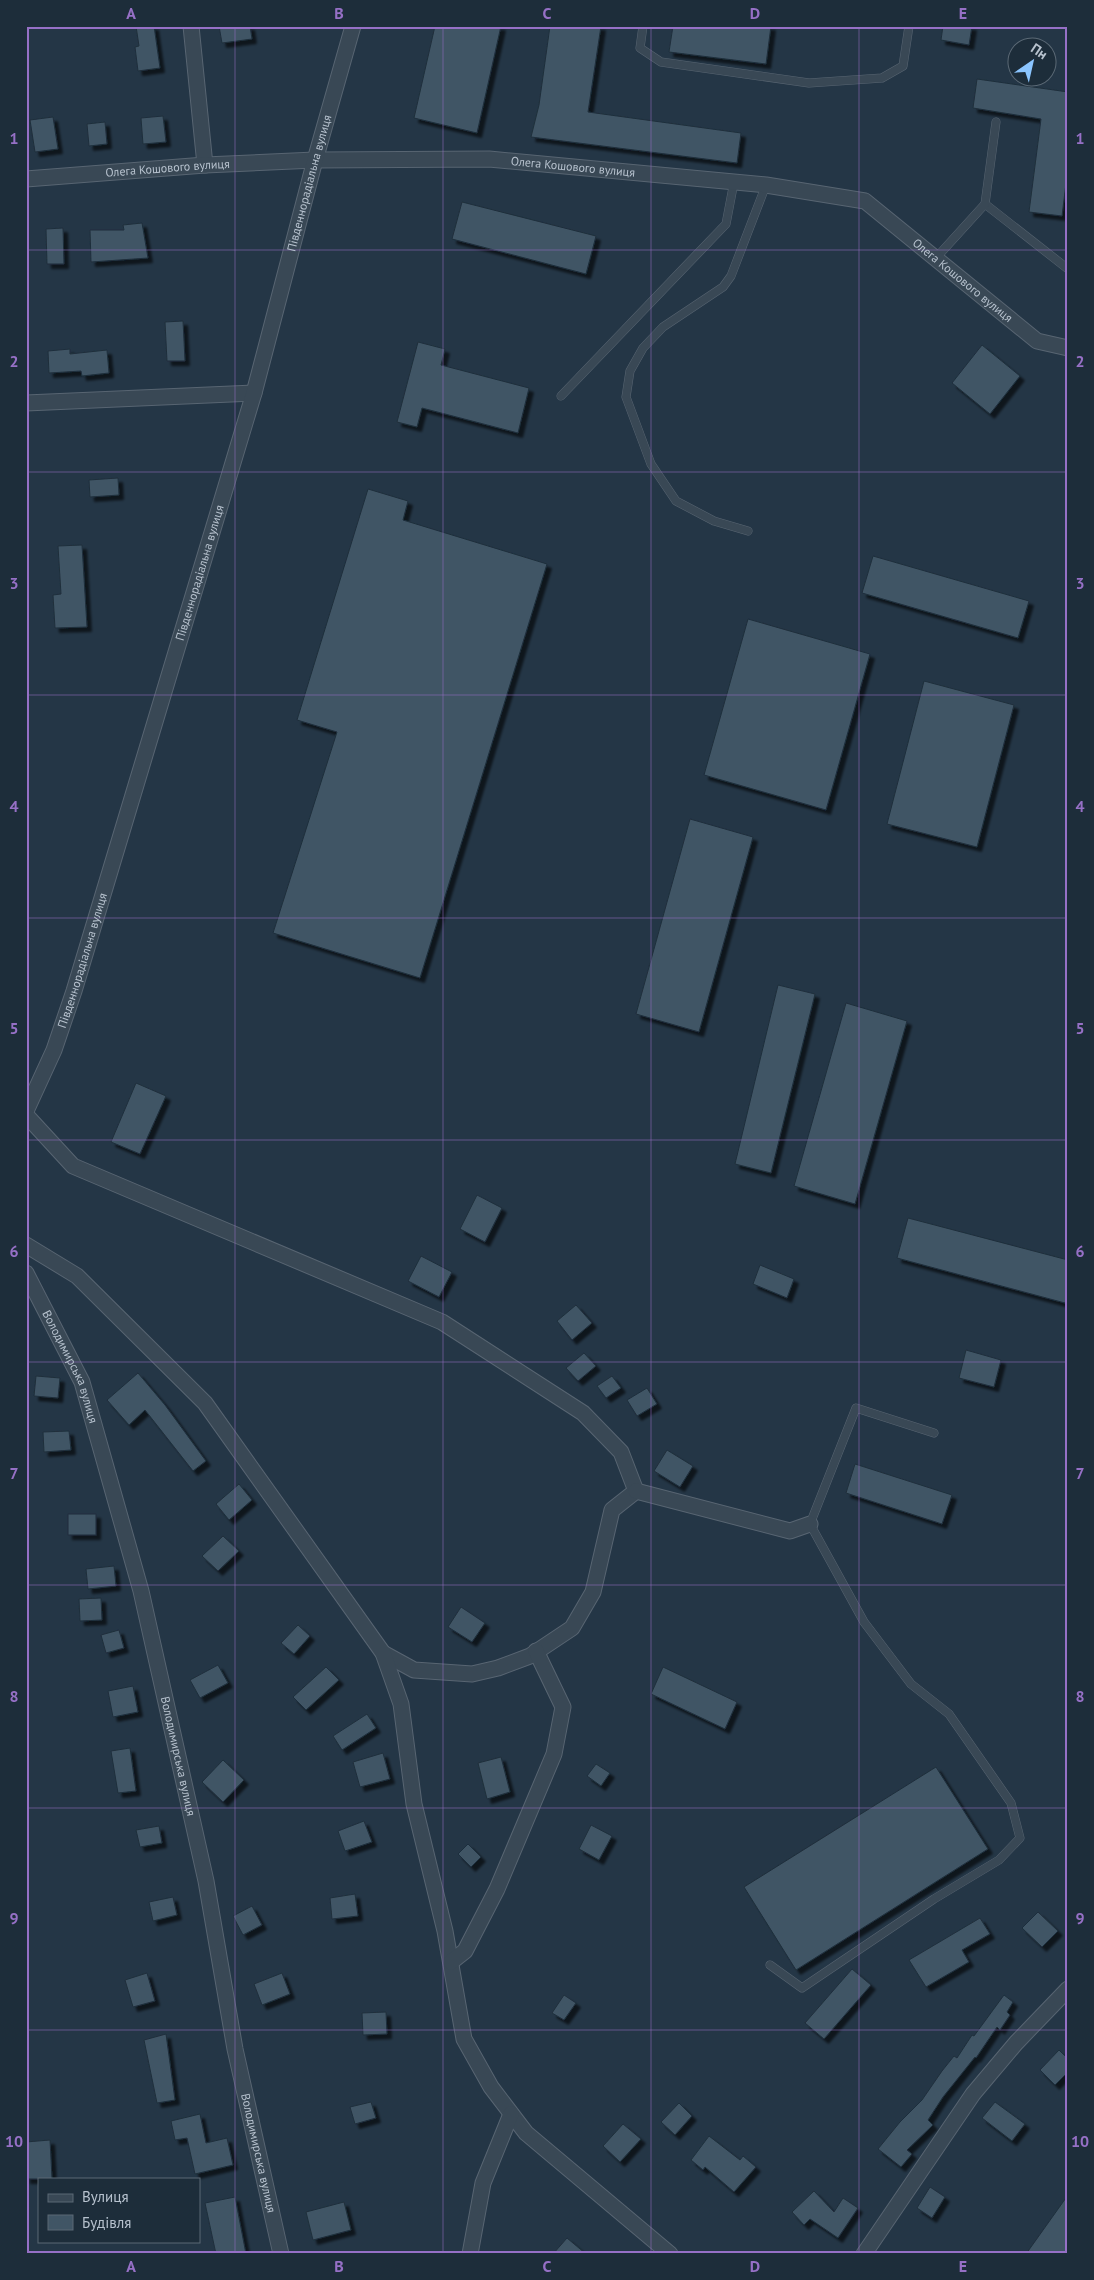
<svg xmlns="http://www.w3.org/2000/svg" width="1094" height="2280" font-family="'PT Sans',sans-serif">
  <defs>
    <filter id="shadow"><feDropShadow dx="4.5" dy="4.5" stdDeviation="1" flood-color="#0009"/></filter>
  </defs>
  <rect width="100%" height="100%" fill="#243646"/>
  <g fill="#405565" stroke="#1f2f3c" filter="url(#shadow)">
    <polygon points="136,26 154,26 160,68 138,71 135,47 139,46"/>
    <polygon points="219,26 250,26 252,39 222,43"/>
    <polygon points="435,26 501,26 477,133 414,118"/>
    <polygon points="550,26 601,26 588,112 741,133 737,163 531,137 539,105"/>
    <polygon points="673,26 771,26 766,64 669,52"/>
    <polygon points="943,26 972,26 969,45 941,40"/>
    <polygon points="977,79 1068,92 1068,167 1062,216 1029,212 1041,119 973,108"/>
    <polygon points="163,116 166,142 143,144 141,118"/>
    <polygon points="53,117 58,149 35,152 30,120"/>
    <polygon points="105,122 107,144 89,146 87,124"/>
    <polygon points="462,202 596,236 586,274 452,239"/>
    <polygon points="142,223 148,258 91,262 90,230 124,230 123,225"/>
    <polygon points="63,228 64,264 47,264 46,229"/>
    <polygon points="183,321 185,361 167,361 165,322"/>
    <polygon points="418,342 445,349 441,365 529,388 518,433 422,408 417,427 397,422"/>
    <polygon points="982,345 1020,376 990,414 952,383"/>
    <polygon points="70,349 70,354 107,350 109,373 82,376 81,371 49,373 48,351"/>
    <polygon points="118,478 119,495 90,497 89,480"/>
    <polygon points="368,489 408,501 403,520 547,564 420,978 273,933 337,732 297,720"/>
    <polygon points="82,545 87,627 55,628 53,595 61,594 58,546"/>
    <polygon points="873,556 1029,601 1018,638 862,593"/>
    <polygon points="748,619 870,654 826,810 704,775"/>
    <polygon points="924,681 1014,705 977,847 887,824"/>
    <polygon points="690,819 753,837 699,1032 636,1014"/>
    <polygon points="778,985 815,994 771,1173 735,1164"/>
    <polygon points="846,1003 907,1021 855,1204 794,1186"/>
    <polygon points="136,1083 166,1096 140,1154 111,1142"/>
    <polygon points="477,1195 502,1208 485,1242 460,1229"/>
    <polygon points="908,1218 1068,1260 1068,1294 1065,1303 897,1258"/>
    <polygon points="421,1256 452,1272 439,1297 408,1281"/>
    <polygon points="760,1265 794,1279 787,1298 753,1284"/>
    <polygon points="576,1305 592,1323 572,1340 557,1321"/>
    <polygon points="966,1350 1001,1360 994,1387 959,1378"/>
    <polygon points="584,1353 596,1366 578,1381 566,1368"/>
    <polygon points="138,1373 165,1405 206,1461 193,1471 145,1410 129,1425 107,1400"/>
    <polygon points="36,1376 60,1378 58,1398 34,1396"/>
    <polygon points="612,1376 621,1388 606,1398 597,1386"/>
    <polygon points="647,1388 657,1404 637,1416 627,1400"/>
    <polygon points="69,1431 71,1450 44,1452 43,1432"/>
    <polygon points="667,1450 693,1466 680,1487 654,1471"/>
    <polygon points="855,1464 952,1495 942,1524 846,1493"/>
    <polygon points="239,1484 252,1500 229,1520 216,1504"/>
    <rect x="68" y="1514" width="28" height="21"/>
    <polygon points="223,1536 239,1551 218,1571 202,1556"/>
    <polygon points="114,1566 116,1586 88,1589 86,1569"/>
    <polygon points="101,1598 102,1620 80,1621 79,1599"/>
    <polygon points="461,1607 485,1623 472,1642 448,1627"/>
    <polygon points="298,1625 310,1636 294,1654 281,1643"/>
    <polygon points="119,1630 124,1648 106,1653 101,1635"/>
    <polygon points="218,1665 228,1683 200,1698 190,1680"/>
    <polygon points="326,1667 339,1680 306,1710 293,1697"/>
    <polygon points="663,1667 737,1702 725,1729 651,1694"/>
    <polygon points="133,1686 138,1712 113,1717 108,1691"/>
    <polygon points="367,1714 376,1728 342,1750 333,1736"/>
    <polygon points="130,1748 136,1791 118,1793 111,1751"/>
    <polygon points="383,1753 390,1779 360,1787 353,1762"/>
    <polygon points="501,1757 510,1792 487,1799 478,1763"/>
    <polygon points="223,1760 244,1780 223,1802 202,1782"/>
    <polygon points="596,1764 610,1773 601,1786 587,1776"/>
    <polygon points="936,1767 988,1849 796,1970 744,1887"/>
    <polygon points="364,1821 372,1842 345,1851 338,1831"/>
    <polygon points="591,1825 612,1836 599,1860 579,1849"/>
    <polygon points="159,1826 162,1843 140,1847 136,1830"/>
    <polygon points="468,1844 481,1857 471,1867 458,1854"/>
    <polygon points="355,1894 358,1916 332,1919 330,1898"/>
    <polygon points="173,1897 177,1915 153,1921 149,1902"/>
    <polygon points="252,1906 262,1925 243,1935 233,1916"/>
    <polygon points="1038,1912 1058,1931 1042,1947 1022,1928"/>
    <polygon points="980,1918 990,1934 962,1950 969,1962 926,1987 909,1960"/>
    <polygon points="852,1969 871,1985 824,2039 805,2023"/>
    <polygon points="147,1973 155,2001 133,2007 125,1980"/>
    <polygon points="282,1973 290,1994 262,2005 254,1984"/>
    <polygon points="564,1995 576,2003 564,2020 552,2013"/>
    <polygon points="1004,1995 1013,2002 1007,2012 1010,2015 1000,2030 997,2027 976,2058 975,2057 943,2097 928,2120 933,2125 907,2150 912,2154 901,2167 878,2149 900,2122 922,2100 942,2071 954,2056 957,2058 972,2035 974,2036"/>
    <polygon points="386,2012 387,2034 363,2035 362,2013"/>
    <polygon points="166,2034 175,2100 157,2103 144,2040"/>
    <polygon points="1059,2050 1068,2059 1068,2072 1055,2085 1040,2070"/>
    <polygon points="371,2102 376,2118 355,2124 350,2107"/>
    <polygon points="995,2102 1025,2124 1012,2141 982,2118"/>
    <polygon points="679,2103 692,2116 675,2135 661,2122"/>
    <polygon points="200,2114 206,2143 227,2138 233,2165 195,2174 187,2138 175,2140 171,2121"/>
    <polygon points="623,2124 641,2139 620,2162 603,2146"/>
    <polygon points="709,2136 740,2160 743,2156 756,2167 734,2192 705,2167 703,2170 691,2160"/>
    <polygon points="50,2140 52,2179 26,2179 26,2142"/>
    <polygon points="930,2187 945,2197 932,2218 917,2208"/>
    <polygon points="814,2191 834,2212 843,2198 858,2208 838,2238 810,2219 804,2225 792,2212"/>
    <polygon points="1068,2195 1068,2254 1026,2254"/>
    <polygon points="235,2197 246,2254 216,2254 205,2203"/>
    <polygon points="344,2202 351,2230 313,2240 306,2212"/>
    <polygon points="567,2238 586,2254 553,2254"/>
  </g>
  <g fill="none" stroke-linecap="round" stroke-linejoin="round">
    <g stroke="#586572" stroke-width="9">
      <g id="service">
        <polyline points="643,26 640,48 661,62 809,83 882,78 903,66 909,26"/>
        <polyline points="985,204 1068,269"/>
        <polyline points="936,258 985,204 996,122"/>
        <polyline points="561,396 726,224 734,182"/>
        <polyline points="748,531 714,521 676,501 651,464 626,397 630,371 643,348 663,327 723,287 731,276 766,185"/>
        <polyline points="770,1965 802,1988 934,1899 999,1860 1020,1838 1011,1803 949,1714 911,1684 864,1622 810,1524 856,1408 934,1433"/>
      </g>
    </g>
    <g stroke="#586572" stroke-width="17">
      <g id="minor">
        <polyline points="191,26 205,165"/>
        <path id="s1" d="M26 179 205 165 315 160 489 159 766 185 865 201 1037 341 1068 348"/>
        <polyline points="26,403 254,393"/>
        <path id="s2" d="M26 1111 54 1050 74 991 254 393 315 160 353 26"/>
        <polyline points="26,1115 73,1166 442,1322 583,1413 621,1452 636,1491 612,1510 593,1592 572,1628 530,1656 498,1668 472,1674 414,1670 383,1653"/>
        <polyline points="26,1245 77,1276 205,1403 383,1653 401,1704 414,1804 445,1931 464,2039 491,2087 526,2133 670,2254"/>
        <path id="s3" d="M26 1273 82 1382 141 1591 206 1881 235 2049 281 2254"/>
        <polyline points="636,1491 790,1531 810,1524"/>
        <polyline points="451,1962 465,1951 497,1889 554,1754 563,1707 536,1651"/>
        <polyline points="470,2254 483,2183 511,2114"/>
        <polyline points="864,2254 973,2094 1016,2043 1068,1989"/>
      </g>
    </g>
    <use href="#service" stroke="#394855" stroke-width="8"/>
    <use href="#minor" stroke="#394855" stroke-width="15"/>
  </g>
  <path fill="none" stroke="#9670c6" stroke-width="1" stroke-opacity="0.55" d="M235 26V2254M443 26V2254M651 26V2254M859 26V2254M26 250H1068M26 472H1068M26 695H1068M26 918H1068M26 1140H1068M26 1362H1068M26 1585H1068M26 1808H1068M26 2030H1068"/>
  <g text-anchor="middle" stroke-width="4" stroke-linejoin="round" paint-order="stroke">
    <g font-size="12" fill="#b7c2ce" stroke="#1d2d3a">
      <text dy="4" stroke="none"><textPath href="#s1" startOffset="548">Олега Кошового вулиця</textPath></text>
      <text dy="4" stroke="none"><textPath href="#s1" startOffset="142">Олега Кошового вулиця</textPath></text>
      <text dy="4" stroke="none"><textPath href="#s2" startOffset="971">Південнорадіальна вулиця</textPath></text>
      <text dy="4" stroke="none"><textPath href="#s1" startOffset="968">Олега Кошового вулиця</textPath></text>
      <text dy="4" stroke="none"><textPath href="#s2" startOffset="566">Південнорадіальна вулиця</textPath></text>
      <text dy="4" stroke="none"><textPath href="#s2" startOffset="161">Південнорадіальна вулиця</textPath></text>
      <text dy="4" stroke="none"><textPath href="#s3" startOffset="104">Володимирська вулиця</textPath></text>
      <text dy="4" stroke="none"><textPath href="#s3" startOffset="509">Володимирська вулиця</textPath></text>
      <text dy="4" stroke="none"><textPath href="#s3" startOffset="914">Володимирська вулиця</textPath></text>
    </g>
  </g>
  <rect width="1094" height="2280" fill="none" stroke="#1d2d3a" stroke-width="55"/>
  <rect x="38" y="2178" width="162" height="65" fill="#1d2d3a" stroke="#5b6975"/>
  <rect x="48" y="2194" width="25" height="8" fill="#394855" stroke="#5b6975"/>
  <text x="82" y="2202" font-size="15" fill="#b7c2ce">Вулиця</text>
  <rect x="48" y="2215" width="25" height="15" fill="#405565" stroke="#5b6975"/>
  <text x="82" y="2228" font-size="15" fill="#b7c2ce">Будівля</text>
  <g transform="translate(1032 62) rotate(34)"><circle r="24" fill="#1d2d3a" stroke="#5b6975"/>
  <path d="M0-4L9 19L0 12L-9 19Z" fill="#8bc5ff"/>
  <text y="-8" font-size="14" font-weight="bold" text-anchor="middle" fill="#b7c2ce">Пн</text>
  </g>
  <rect x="28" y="28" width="1038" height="2224" fill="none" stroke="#9670c6" stroke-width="2"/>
  <g font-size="16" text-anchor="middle" font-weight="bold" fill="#9670c6">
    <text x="131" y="19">A</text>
    <text x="339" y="19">B</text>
    <text x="547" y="19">C</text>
    <text x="755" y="19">D</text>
    <text x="963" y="19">E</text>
    <text x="14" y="144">1</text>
    <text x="1080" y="144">1</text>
    <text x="14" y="367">2</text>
    <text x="1080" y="367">2</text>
    <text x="14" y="589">3</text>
    <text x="1080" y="589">3</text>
    <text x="14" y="812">4</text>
    <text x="1080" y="812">4</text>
    <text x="14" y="1034">5</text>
    <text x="1080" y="1034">5</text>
    <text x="14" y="1257">6</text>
    <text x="1080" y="1257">6</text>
    <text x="14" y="1479">7</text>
    <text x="1080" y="1479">7</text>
    <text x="14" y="1702">8</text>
    <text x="1080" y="1702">8</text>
    <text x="14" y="1924">9</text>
    <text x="1080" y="1924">9</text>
    <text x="14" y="2147">10</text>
    <text x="1080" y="2147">10</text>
    <text x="131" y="2272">A</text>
    <text x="339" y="2272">B</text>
    <text x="547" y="2272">C</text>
    <text x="755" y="2272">D</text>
    <text x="963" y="2272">E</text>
  </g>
</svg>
